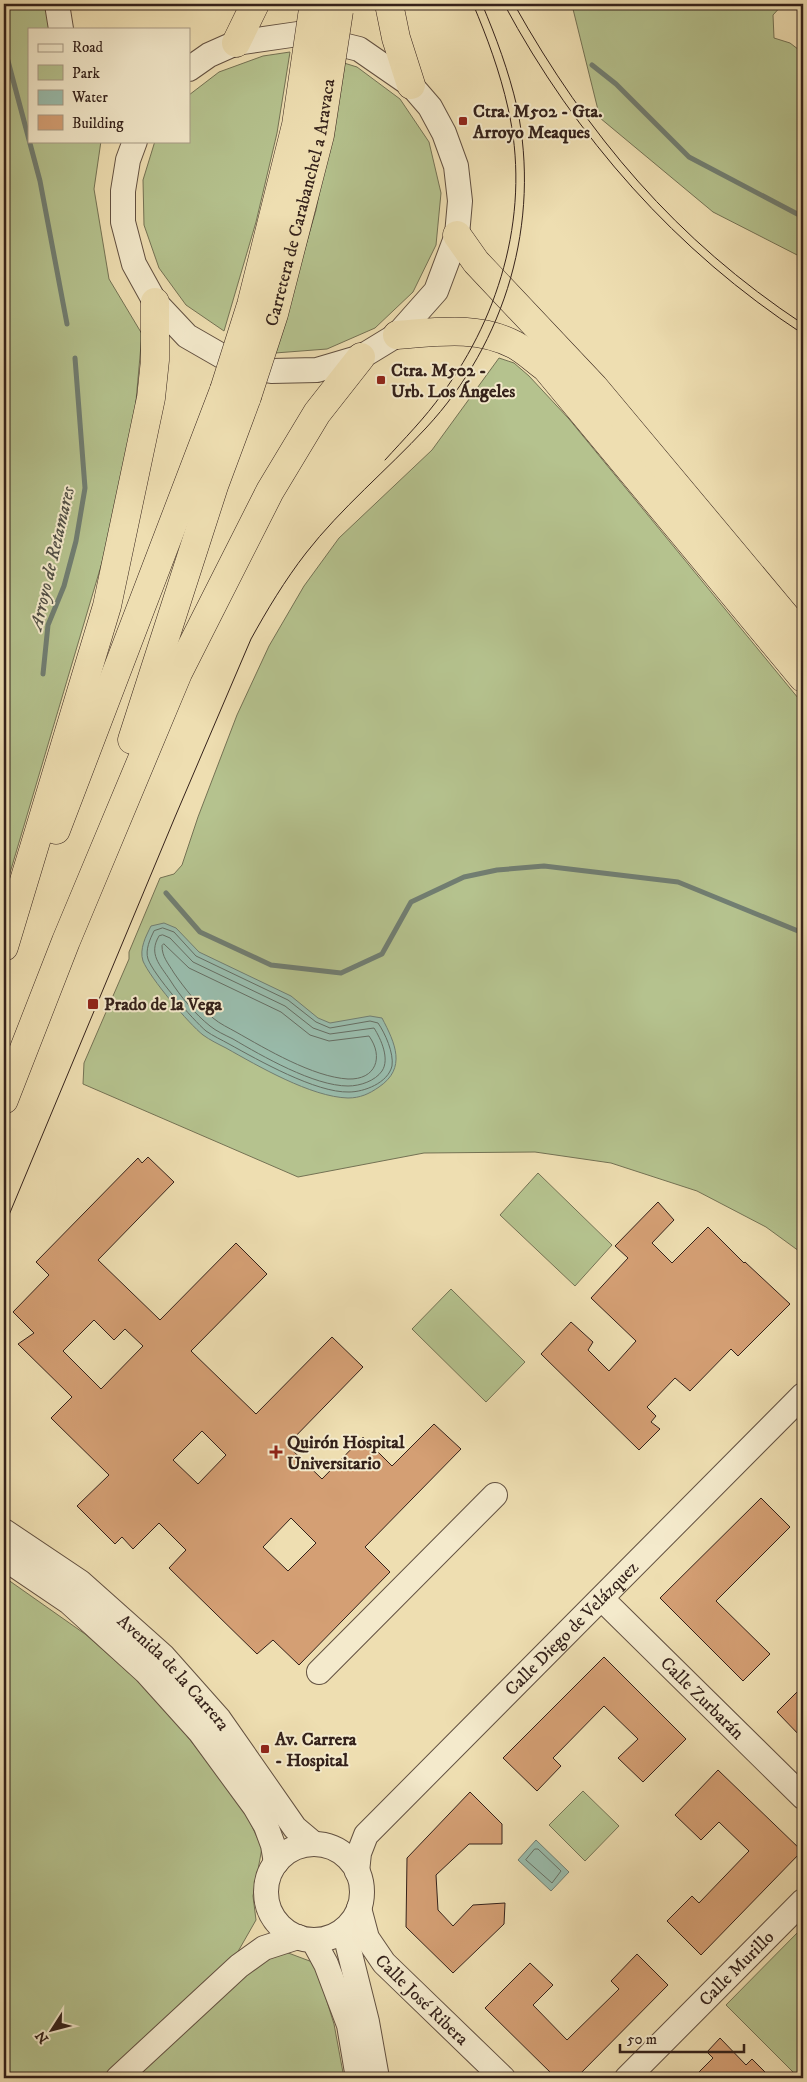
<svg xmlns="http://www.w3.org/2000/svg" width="807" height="2082" font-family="'IM FELL DW Pica',serif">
  <rect width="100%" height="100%" fill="#eedeb1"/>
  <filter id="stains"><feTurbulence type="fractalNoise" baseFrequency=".004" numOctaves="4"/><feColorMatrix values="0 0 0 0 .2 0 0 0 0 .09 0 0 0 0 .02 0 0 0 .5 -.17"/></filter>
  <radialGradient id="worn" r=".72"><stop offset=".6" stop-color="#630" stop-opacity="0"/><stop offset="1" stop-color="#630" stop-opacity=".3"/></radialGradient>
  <g fill="#b5c28e" stroke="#747254">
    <polygon points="4,4 46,4 51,29 29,29 29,141 101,141 94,189 109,279 142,334 130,468 4,893"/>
    <polygon points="574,4 783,4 773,15 774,38 790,43 803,53 803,258 713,212 600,118 572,5"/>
    <polygon points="290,52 277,133 256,222 224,331 186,305 159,268 144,225 143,180 155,141 189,141 189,95 219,72 263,56"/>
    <polygon points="344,63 357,67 400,99 429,142 441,193 436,245 413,292 375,328 327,349 275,353 316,210"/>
    <polygon points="499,358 514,363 529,376 569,419 803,704 803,1254 766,1227 697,1191 611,1163 535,1152 424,1153 298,1177 83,1084 84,1063 129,959 129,952 160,878 174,874 182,865 198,817 237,715 269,646 304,586 339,538 432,450"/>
    <polygon points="538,1173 612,1245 575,1286 500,1215"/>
    <polygon points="451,1289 525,1362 486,1402 412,1329"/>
    <polygon points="4,1577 85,1634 157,1698 243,1807 262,1848 253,1896 256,1920 236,1955 283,1951 315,1963 334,2024 344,2078 4,2078"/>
    <polygon points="583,1791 619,1826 585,1861 549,1825"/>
    <polygon points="803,1927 803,2078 799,2078 726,2005"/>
  </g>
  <g fill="#99bcac" stroke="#717e72">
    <path d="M164 923 176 928 199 952 291 996 318 1018 330 1023 370 1016 382 1018C395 1043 407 1068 379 1087 369 1094 360 1098 348 1098 311 1097 258 1066 226 1048 218 1044 210 1040 203 1035 189 1024 150 978 143 961 139 949 146 936 151 926Z"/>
    <polygon points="536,1840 569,1872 551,1891 518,1860"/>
  </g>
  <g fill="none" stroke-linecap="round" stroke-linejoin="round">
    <g stroke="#666e63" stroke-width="1">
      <path d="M163 928 174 932 196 956 288 1000 316 1022 330 1028 370 1021 378 1023C385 1033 394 1053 392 1066 388 1083 364 1092 349 1092 316 1093 258 1060 229 1044 222 1040 213 1036 206 1031 193 1020 153 974 148 959 145 950 150 939 154 931Z"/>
      <path d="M163 935 170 938 193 962 285 1006 313 1028 330 1034 374 1028C381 1039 390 1059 382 1071 375 1081 360 1086 348 1086 314 1086 262 1056 233 1039 225 1035 216 1031 210 1026 195 1014 180 996 170 980 160 965 148 954 159 936Z"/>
      <path d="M164 944 189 968 281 1012 310 1035 329 1041 369 1036C384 1057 376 1080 348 1079 313 1077 266 1049 236 1032 229 1028 220 1024 213 1018 198 1005 185 989 174 973 168 963 162 957 162 946Z"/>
      <polygon points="535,1849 538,1849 561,1871 552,1883 526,1860"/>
    </g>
    <g stroke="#717e72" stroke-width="5">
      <polyline points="4,46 40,181 67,324"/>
      <polyline points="592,65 616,84 689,157 803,217"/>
      <polyline points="43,674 48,625 64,586 76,541 85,488 75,358"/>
      <polyline points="166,893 200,932 271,965 341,973 382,954 411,902 464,877 497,870 544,866 678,882 803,933"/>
    </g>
  </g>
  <g fill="#d49f74" stroke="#34211a" fill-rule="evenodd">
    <path d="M148 1157 174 1182 98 1260 160 1320 236 1243 267 1274 191 1351 256 1414 332 1337 363 1367 287 1445 322 1479 363 1437 392 1466 434 1424 461 1449 365 1547 390 1572 299 1665 273 1640 257 1654 169 1568 186 1550 159 1523 133 1549 122 1537 115 1544 77 1506 109 1475 51 1418 72 1397 18 1344 34 1333 13 1312 49 1275 36 1262 138 1158 142 1163ZM94 1320 114 1340 125 1329 143 1346 101 1389 63 1351ZM202 1431 226 1455 198 1484 173 1460ZM291 1518 316 1543 288 1571 263 1547Z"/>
    <polygon points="658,1202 674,1220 652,1243 672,1263 708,1227 744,1263 745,1262 790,1304 738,1356 731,1349 690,1391 675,1378 647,1407 656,1416 651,1422 660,1429 639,1450 541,1354 571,1322 593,1342 588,1350 609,1371 636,1341 591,1298 628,1258 615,1246"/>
    <polygon points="761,1498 790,1527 716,1601 770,1654 743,1681 660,1598"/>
    <polygon points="604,1657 686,1739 643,1782 618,1758 638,1739 604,1706 553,1758 561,1766 537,1791 503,1758"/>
    <polygon points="803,1686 803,1739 777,1712"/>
    <polygon points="718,1770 802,1851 701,1955 667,1921 692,1896 699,1903 749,1851 719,1822 701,1840 675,1815"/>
    <polygon points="470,1792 502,1824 502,1844 469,1844 436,1875 438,1910 453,1926 473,1905 505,1903 504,1924 453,1973 406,1927 407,1858"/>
    <polygon points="637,1954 668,1985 576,2078 556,2078 485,2008 530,1963 553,1985 533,2005 567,2040 619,1989 611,1981"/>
    <polygon points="720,2038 746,2065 752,2059 771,2078 693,2078 713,2058 707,2052"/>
  </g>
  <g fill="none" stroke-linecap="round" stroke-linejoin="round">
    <g stroke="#625040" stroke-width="26">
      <g id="minor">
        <polyline points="57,4 61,29"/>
        <polyline points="135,141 128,160 123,191 123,222 134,264 155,302 187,336 227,359 271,371 317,370 361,357 397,335 436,291 457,235 460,201 456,166 444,133 430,107 411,85 359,49 298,34 236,43 209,55 189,69"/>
        <path id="s1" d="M4 1531 80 1582 163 1656 219 1719 295 1828 314 1844"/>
        <polyline points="4,1558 69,1602 146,1672 200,1732 255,1807 266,1826 273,1845 276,1863"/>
        <path id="s2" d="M602 1599 803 1797"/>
        <polyline points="319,1672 495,1495"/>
        <circle cx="314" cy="1892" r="48"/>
        <path id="s3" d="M357 1872 359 1853 366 1835 803 1395"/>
        <path id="s4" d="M359 1908 367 1938 384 1963 503 2078"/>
        <polyline points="344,1930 367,2022 377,2078"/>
        <polyline points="313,1940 326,1964 349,2025 358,2078"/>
        <polyline points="118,2078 239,1966 264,1948 298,1937"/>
        <path id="s5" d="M627 2078 803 1901"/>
      </g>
    </g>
    <g stroke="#34211a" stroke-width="29">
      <g id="highway">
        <polyline points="389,4 396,38 411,85"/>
        <polyline points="236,43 255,4"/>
        <polyline points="457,235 476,262 594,387 803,637"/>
        <path d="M397 335C436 332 478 325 515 345 526 351 536 361 546 368L803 678"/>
        <polyline points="132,740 214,486 247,397"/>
        <polyline points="56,830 224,390"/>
        <polyline points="4,947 107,606 151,398 155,360 155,302"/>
        <polyline points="4,1100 66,941 178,673 270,491 317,413 361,357"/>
      </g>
    </g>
    <use href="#minor" stroke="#f4eacc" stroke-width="24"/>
    <use href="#highway" stroke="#eedeb1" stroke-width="28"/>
    <g stroke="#34211a" stroke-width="1">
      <path d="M504 4C576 138 676 251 803 334"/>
      <path d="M514 4C588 136 676 240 803 324"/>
      <path d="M385 460C404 439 425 418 442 394 502 313 531 208 508 108 500 72 487 37 473 4"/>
      <path d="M4 1227 175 817 251 639C267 610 285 580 306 553 341 508 387 470 426 428 506 342 541 222 517 107 509 72 496 37 482 4"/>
    </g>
    <g stroke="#34211a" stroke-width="29" stroke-linecap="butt">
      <g id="highway-bridge">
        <polyline points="224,390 251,305 296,125 313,9"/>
        <path id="s6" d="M247 397 274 314 320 135 339 11"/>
      </g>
    </g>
    <use href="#highway-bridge" stroke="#eedeb1" stroke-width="28"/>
  </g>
  <g fill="#8f2418" stroke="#f4eacc" stroke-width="2">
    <rect x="458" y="116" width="10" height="10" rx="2.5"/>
    <rect x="376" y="375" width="10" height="10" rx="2.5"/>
    <rect x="87" y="998" width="12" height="12" rx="2.5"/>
    <path d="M273.5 1444.5h5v5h5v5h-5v5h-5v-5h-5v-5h5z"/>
    <rect x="260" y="1744" width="10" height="10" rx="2.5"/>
  </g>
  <g text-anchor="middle" stroke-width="4" stroke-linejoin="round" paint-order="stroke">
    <g font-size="18" font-weight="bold" fill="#34211a" stroke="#f4eacc" text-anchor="start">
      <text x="473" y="117">Ctra. M502 - Gta.<tspan x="473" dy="21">Arroyo Meaques</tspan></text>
      <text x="391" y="376">Ctra. M502 -<tspan x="391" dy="21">Urb. Los Ángeles</tspan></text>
      <text x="104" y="1010">Prado de la Vega</text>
      <text x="287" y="1448">Quirón Hospital<tspan x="287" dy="21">Universitario</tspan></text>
      <text x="275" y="1745">Av. Carrera<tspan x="275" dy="21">- Hospital</tspan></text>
    </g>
    <g font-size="18" fill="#34211a" stroke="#f4eacc">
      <text dy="6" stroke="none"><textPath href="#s6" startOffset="202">Carretera de Carabanchel a Aravaca</textPath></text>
      <text dy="6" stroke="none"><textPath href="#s3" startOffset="330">Calle Diego de Velázquez</textPath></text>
      <text dy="6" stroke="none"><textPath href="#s1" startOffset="222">Avenida de la Carrera</textPath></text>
      <text dy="6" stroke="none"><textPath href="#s2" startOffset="141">Calle Zurbarán</textPath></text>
      <text dy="6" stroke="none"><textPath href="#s5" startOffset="155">Calle Murillo</textPath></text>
      <text dy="6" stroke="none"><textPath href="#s4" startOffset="114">Calle José Ribera</textPath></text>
    </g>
    <g font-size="19" font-style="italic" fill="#525046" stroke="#f4eacc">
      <text transform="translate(51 558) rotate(-77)" y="7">Arroyo de Retamares</text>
    </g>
  </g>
  <rect width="807" height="2082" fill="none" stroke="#eedeb1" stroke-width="20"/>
  <rect x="5" y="5" width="797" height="2072" fill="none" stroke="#34211a" stroke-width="2.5"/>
  <rect x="10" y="10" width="787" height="2062" fill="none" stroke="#34211a"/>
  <rect x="28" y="28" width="162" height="115" fill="#f4eacc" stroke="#a79a85"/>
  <rect x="38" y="44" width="25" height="8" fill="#f4eacc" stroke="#a79a85"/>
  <text x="72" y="52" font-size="15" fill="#34211a">Road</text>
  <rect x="38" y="65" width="25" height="15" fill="#b5c28e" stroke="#a79a85"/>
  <text x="72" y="78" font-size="15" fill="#34211a">Park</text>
  <rect x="38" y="90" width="25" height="15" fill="#99bcac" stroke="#a79a85"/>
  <text x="72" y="102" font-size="15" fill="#34211a">Water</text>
  <rect x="38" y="115" width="25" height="15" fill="#d49f74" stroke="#a79a85"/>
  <text x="72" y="128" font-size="15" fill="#34211a">Building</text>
  <g transform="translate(52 2030) rotate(234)" stroke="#f4eacc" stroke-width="4" paint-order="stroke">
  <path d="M0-4L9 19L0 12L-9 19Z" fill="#34211a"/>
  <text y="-8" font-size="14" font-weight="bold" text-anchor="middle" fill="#34211a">N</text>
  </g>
  <path d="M620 2044v8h124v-8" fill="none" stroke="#34211a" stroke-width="2.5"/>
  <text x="627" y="2044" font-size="15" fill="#34211a" stroke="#f4eacc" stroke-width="4" paint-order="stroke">50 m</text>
  <rect width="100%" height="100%" filter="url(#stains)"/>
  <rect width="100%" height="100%" fill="url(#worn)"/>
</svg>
